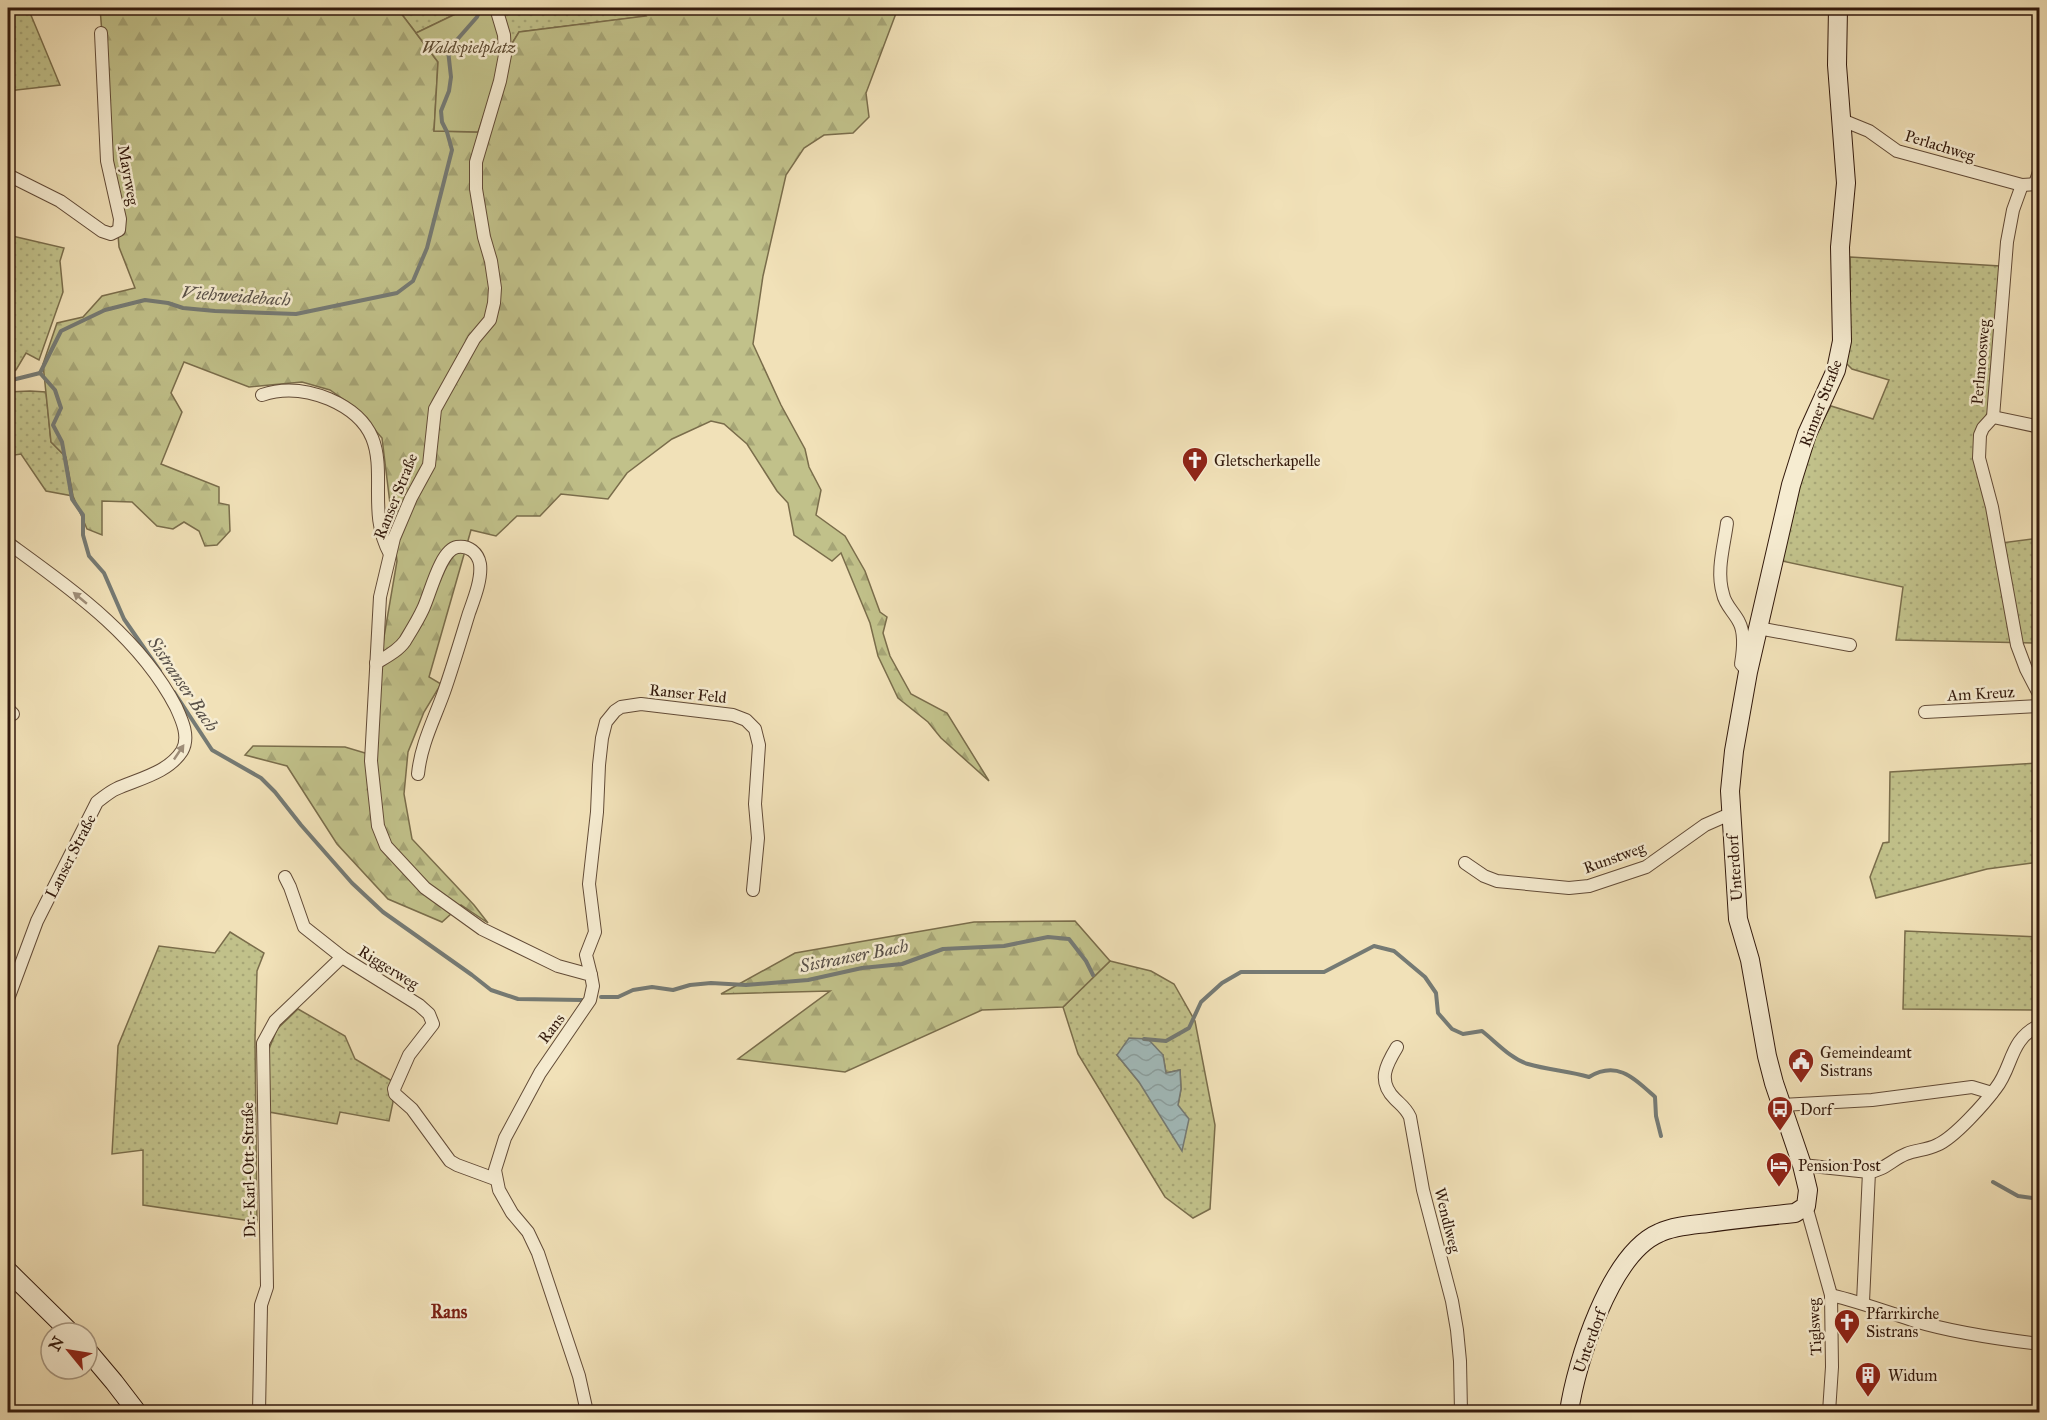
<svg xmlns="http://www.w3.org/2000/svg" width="2047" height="1420" font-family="'IM FELL Great Primer',serif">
  <defs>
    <pattern id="grass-dots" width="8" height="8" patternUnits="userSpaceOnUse" patternTransform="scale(1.5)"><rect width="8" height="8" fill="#c1c18a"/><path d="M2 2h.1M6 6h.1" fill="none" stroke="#a6a576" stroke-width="1.8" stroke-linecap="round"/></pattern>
    <pattern id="forest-firs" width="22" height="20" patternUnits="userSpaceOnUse" patternTransform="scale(1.5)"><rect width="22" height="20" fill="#c1c18a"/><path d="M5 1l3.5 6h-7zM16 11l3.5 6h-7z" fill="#a6a576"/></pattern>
    <pattern id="water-waves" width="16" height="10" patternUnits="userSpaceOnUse" patternTransform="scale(1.5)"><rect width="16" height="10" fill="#a1baba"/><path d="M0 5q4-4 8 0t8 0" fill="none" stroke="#8b9f9f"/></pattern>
  </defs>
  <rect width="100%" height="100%" fill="#f1e1b8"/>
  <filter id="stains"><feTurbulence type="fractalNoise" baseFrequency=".00333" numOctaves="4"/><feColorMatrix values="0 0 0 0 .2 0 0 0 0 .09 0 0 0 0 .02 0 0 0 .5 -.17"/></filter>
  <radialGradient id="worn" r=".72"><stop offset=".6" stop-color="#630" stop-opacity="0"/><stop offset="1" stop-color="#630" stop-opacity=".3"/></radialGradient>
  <g fill="url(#grass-dots)" stroke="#7a6d4b" stroke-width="1.5" fill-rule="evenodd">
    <polygon points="8,8 28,8 60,85 8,91"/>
    <polygon points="397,8 468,8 416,33"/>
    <polygon points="496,8 639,8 647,16 519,32 505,55"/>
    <polygon points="8,235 64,248 60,261 63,292 39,360 26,353 16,370 8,375"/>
    <polygon points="1850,257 2000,266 1989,410 1978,430 1994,544 2039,538 2039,643 1896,640 1903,587 1782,561 1805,465 1818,429 1831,406 1873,419 1889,380 1852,369 1846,363 1850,337"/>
    <polygon points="30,391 46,392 51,442 66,457 73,496 46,491 21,454 8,456 8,392"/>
    <polygon points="2039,763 2039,862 1987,869 1876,898 1870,877 1883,843 1889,842 1890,772"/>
    <polygon points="1905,931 2039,937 2039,1010 1903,1009"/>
    <polygon points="230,932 264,953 257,971 255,1039 257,1222 143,1205 143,1150 112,1154 118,1046 159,946 215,953"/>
    <path d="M1110 961 1151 971 1174 984 1195 1021 1215 1125 1210 1209 1193 1218 1165 1197 1078 1054 1063 1007ZM1117 1055H1163L1166 1073 1180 1070 1181 1089 1178 1105 1139 1082Z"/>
    <polygon points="298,1009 345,1036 355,1059 392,1081 393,1102 389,1121 340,1112 337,1124 269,1112 269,1049 277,1029"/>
  </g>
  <g fill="url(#forest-firs)" stroke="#7a6d4b" stroke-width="1.5">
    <polygon points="100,8 397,8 438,62 434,131 478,132 505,55 519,32 646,16 639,8 898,8 866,93 869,117 853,133 824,135 804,148 786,175 763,276 753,344 781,405 805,449 809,467 821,490 816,515 845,536 865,571 880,612 887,617 883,633 890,656 911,694 947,713 989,781 941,738 928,722 898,698 878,656 870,623 841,553 832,561 794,535 788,503 777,491 747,444 724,424 711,421 672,439 627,473 608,499 561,494 540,516 517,516 496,536 471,530 429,677 441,684 424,712 408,752 404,794 412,839 474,905 488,923 461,905 442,922 388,899 337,844 287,766 245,755 253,746 345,747 375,756 378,672 397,561 382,438 357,409 330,390 302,382 249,387 184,362 171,393 182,412 161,464 219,487 219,503 229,505 230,531 217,545 205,546 199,531 184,522 173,529 157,526 132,502 102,501 102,535 87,529 73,496 66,457 51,442 43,364 57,323 83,317 102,296 135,288 119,247"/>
    <polygon points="1075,921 1110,961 1063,1007 982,1010 845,1072 738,1059 830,991 721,994 795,953 974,922"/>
  </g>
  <polygon fill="#c1c18a" stroke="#7a6d4b" stroke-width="1.5" points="468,8 493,8 505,55 478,132 434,131 438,62 416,33"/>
  <polygon fill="url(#water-waves)" stroke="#757a74" stroke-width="1.5" points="1129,1038 1148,1039 1163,1055 1166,1073 1180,1070 1181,1089 1178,1105 1189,1119 1182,1151 1139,1082 1117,1055"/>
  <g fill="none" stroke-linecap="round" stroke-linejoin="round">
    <g stroke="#757a74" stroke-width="4">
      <polyline points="40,373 61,331 105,310 145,300 168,303 183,308 215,311 296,314 397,293 413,281 427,248 452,150 447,132 442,122 441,111 449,91 451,77 448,50 477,17 481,8"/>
      <polyline points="8,381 40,373 55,390 61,408 53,425 62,442 72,499 83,515 83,535 89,556 104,573 124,619 160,671"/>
      <polyline points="174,692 212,750 261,778 275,792 301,825 352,883 383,912 472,975 491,990 518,999 582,1000"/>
      <polyline points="601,997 618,997 633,990 652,987 673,990 690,985 711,983 746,985 808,980 862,968 902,964 943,949 1004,946 1048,937 1069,939 1086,961 1093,975"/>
      <path d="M1144 1039 1166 1041 1189 1028 1201 1002 1222 983 1241 972H1324L1374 946 1394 951 1425 977 1436 993 1438 1013 1452 1029 1463 1034 1482 1031C1496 1042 1511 1059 1528 1064 1548 1070 1569 1071 1589 1077 1617 1060 1634 1078 1655 1097L1656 1116 1661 1136"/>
      <polyline points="1993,1182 2018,1196 2040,1199"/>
    </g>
    <g stroke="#624b37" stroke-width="14">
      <g id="minor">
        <polyline points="496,8 504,35 505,55 500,81 476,162 476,189 484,237 491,261 495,288 494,303 490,320 474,339 435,409 429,465 411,498 394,538 380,597 371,761 378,826 386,846 425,888 482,929 558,966 591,975 593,986 590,1000 540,1073 505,1138 495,1170 499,1190 512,1213 528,1232 538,1253 579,1376 587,1412"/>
        <polyline points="1842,120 1869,131 1897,151 2022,185 2040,184"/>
        <polyline points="8,175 60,201 102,231 111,234 119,230 120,219 107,161 101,33"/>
        <polyline points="2035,184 2040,169"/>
        <polyline points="2022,185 2013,210 2007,242 1993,417 1983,428 1980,435 1979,458 1992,507 2017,645 2026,669 2040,696"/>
        <path d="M262 395C285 387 307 390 329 399 410 434 358 497 390 554"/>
        <polyline points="1993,417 2040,427"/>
        <path d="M1727 523C1724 546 1716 571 1723 594 1725 605 1734 612 1739 622 1745 633 1743 652 1741 664L1748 672"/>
        <path d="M8 543C71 589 139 636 176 707 182 720 190 737 182 751 168 773 138 779 116 789 109 792 103 798 97 802L37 921 8 999"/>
        <polyline points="1758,628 1850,645"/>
        <path d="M376 663C386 657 398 651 405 641 411 631 418 620 423 609 430 595 440 550 457 547 469 545 478 553 480 564 482 579 474 599 469 613 461 639 453 666 444 692 434 720 421 744 418 774"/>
        <polyline points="8,709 13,714"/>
        <polyline points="1925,712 2040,706"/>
        <polyline points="1465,863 1484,876 1497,881 1569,888 1589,886 1646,867 1705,825 1730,814"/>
        <polyline points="285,877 290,887 304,927 342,957 419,1005 429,1014 433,1024 409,1055 394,1089 395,1094 412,1109 450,1161 457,1165 495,1179"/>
        <polyline points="591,975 586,955 595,932 589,884 597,812 599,765 602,738 606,722 615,711 621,707 641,704 733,715 746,720 755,729 759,745 755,804 758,838 753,890"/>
        <path d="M1397 1047C1386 1065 1377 1081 1395 1099 1401 1105 1406 1108 1410 1117L1423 1190 1452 1301 1457 1330 1460 1361 1461 1412"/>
        <polyline points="1782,1105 1872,1100 1972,1087 1992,1093"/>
        <polyline points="1802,1165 1869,1172"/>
        <polyline points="1806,1206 1831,1295 1832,1367 1829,1412"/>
        <path d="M1831 1295C1860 1302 1887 1312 1915 1321 1955 1333 1998 1339 2040 1344"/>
        <path d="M1863 1302 1869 1172C1883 1171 1893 1159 1906 1154 1916 1150 1927 1150 1937 1145 1954 1138 1985 1103 1996 1088 2013 1067 2009 1039 2040 1025"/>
        <polyline points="259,1412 261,1305 267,1287 263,1043 275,1021 342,957"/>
      </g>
    </g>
    <g stroke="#32190c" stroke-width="20">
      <g id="secondary">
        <polyline points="8,1271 71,1333"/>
        <polyline points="87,1350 114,1382 137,1412"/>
        <path d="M1569 1412C1576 1363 1610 1254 1659 1233 1674 1226 1692 1225 1708 1223 1737 1219 1766 1216 1795 1213L1806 1206 1808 1190 1802 1165 1774 1083 1767 1056 1750 960 1738 919 1730 791 1734 751 1748 672 1791 485 1807 434 1836 370 1842 341 1840 247 1846 183 1837 65 1838 8"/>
      </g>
    </g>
    <use href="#minor" stroke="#f6ecd1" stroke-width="12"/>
    <use href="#secondary" stroke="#f6ecd1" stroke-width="18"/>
  </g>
  <defs><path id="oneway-solid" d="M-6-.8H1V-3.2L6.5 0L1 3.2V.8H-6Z" transform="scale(1.5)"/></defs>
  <g fill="#9e8d78">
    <use href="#oneway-solid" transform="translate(80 598) rotate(-140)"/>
    <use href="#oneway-solid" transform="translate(179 752) rotate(-56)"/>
  </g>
  <defs>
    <g id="church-pin" transform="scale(1.35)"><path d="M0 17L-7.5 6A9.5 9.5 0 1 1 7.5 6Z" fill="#8f2418" stroke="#f6ecd1"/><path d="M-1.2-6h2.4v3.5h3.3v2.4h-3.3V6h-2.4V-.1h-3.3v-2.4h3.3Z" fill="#fff"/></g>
    <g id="civic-pin" transform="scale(1.35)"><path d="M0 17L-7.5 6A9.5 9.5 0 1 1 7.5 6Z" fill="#8f2418" stroke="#f6ecd1"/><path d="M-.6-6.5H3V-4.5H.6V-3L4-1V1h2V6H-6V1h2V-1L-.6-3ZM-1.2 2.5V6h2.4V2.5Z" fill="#fff"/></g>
    <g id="bus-pin" transform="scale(1.35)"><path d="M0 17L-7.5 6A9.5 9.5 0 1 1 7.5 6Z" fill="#8f2418" stroke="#f6ecd1"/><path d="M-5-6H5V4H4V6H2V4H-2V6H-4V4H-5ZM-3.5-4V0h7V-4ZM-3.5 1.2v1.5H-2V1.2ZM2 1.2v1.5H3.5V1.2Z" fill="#fff"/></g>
    <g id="hotel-pin" transform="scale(1.35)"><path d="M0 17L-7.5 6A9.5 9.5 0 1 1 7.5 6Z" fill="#8f2418" stroke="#f6ecd1"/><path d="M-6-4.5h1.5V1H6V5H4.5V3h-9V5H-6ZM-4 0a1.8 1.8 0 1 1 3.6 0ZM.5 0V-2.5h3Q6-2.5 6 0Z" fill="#fff"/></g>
    <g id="building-pin" transform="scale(1.35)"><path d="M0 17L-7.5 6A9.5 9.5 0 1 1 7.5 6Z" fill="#8f2418" stroke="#f6ecd1"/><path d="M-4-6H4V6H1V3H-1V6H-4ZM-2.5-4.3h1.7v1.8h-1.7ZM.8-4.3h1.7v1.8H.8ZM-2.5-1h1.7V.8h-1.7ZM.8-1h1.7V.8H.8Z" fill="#fff"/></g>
  </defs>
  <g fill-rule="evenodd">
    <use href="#church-pin" x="1195" y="460"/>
    <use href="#civic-pin" x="1801" y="1061"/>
    <use href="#bus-pin" x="1780" y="1109"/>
    <use href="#hotel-pin" x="1779" y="1165"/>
    <use href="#church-pin" x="1847" y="1322"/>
    <use href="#building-pin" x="1868" y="1375"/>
  </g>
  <g text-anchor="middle" stroke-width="5" stroke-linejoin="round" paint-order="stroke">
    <g font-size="16" font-style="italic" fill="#5d4b32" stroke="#f6ecd1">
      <text x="469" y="53">Waldspielplatz</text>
    </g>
    <g font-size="16" fill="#32190c" stroke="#f6ecd1">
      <text transform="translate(1940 145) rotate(17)" y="6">Perlachweg</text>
      <text transform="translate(129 175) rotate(80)" y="6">Mayrweg</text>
      <text transform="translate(1980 362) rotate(-85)" y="6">Perlmoosweg</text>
      <text transform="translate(1820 403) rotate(-69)" y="6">Rinner Straße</text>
      <text transform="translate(395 496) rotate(-68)" y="6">Ranser Straße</text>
      <text transform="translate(688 693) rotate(6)" y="6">Ranser Feld</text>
      <text transform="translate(1981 693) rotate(-3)" y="6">Am Kreuz</text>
      <text transform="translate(70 856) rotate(-63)" y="6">Lanser Straße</text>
      <text transform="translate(1614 857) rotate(-20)" y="6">Runstweg</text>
      <text transform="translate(1734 868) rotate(-94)" y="6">Unterdorf</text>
      <text transform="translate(389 967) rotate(32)" y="6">Riggerweg</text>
      <text transform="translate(551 1028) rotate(-53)" y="6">Rans</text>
      <text transform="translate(248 1170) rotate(-91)" y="6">Dr.-Karl-Ott-Straße</text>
      <text transform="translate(1448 1220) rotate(76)" y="6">Wendlweg</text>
      <text transform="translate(1814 1327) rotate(-93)" y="6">Tiglsweg</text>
      <text transform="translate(1589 1341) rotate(-70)" y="6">Unterdorf</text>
    </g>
    <g font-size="16" fill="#32190c" stroke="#f6ecd1" text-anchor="start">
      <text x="1214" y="466">Gletscherkapelle</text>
      <text x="1820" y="1058">Gemeindeamt<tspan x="1820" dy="18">Sistrans</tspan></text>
      <text x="1800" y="1115">Dorf</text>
      <text x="1798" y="1171">Pension Post</text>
      <text x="1866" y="1319">Pfarrkirche<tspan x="1866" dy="18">Sistrans</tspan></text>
      <text x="1888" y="1381">Widum</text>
    </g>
    <g font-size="18" font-style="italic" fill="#595149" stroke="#f6ecd1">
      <text transform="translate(236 296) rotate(4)" y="6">Viehweidebach</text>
      <text transform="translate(183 684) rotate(56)" y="6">Sistranser Bach</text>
      <text transform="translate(854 956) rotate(-11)" y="6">Sistranser Bach</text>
    </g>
    <g font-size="18" font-weight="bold" fill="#7a1f14" stroke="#f6ecd1">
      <text x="449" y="1318">Rans</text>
    </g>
  </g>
  <rect width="2047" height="1420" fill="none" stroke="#f1e1b8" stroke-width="30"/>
  <rect x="9" y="9" width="2029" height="1402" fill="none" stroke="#32190c" stroke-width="3"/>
  <rect x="15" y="15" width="2017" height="1390" fill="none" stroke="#32190c" stroke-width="1.5"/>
  <g transform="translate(69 1351) rotate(300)"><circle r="28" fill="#f6ecd1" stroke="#a89882" stroke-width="1.5"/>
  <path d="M0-4.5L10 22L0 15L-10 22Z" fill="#8f2418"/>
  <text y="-9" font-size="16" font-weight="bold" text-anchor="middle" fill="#32190c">N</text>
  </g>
  <rect width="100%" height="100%" filter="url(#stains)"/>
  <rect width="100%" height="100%" fill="url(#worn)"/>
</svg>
